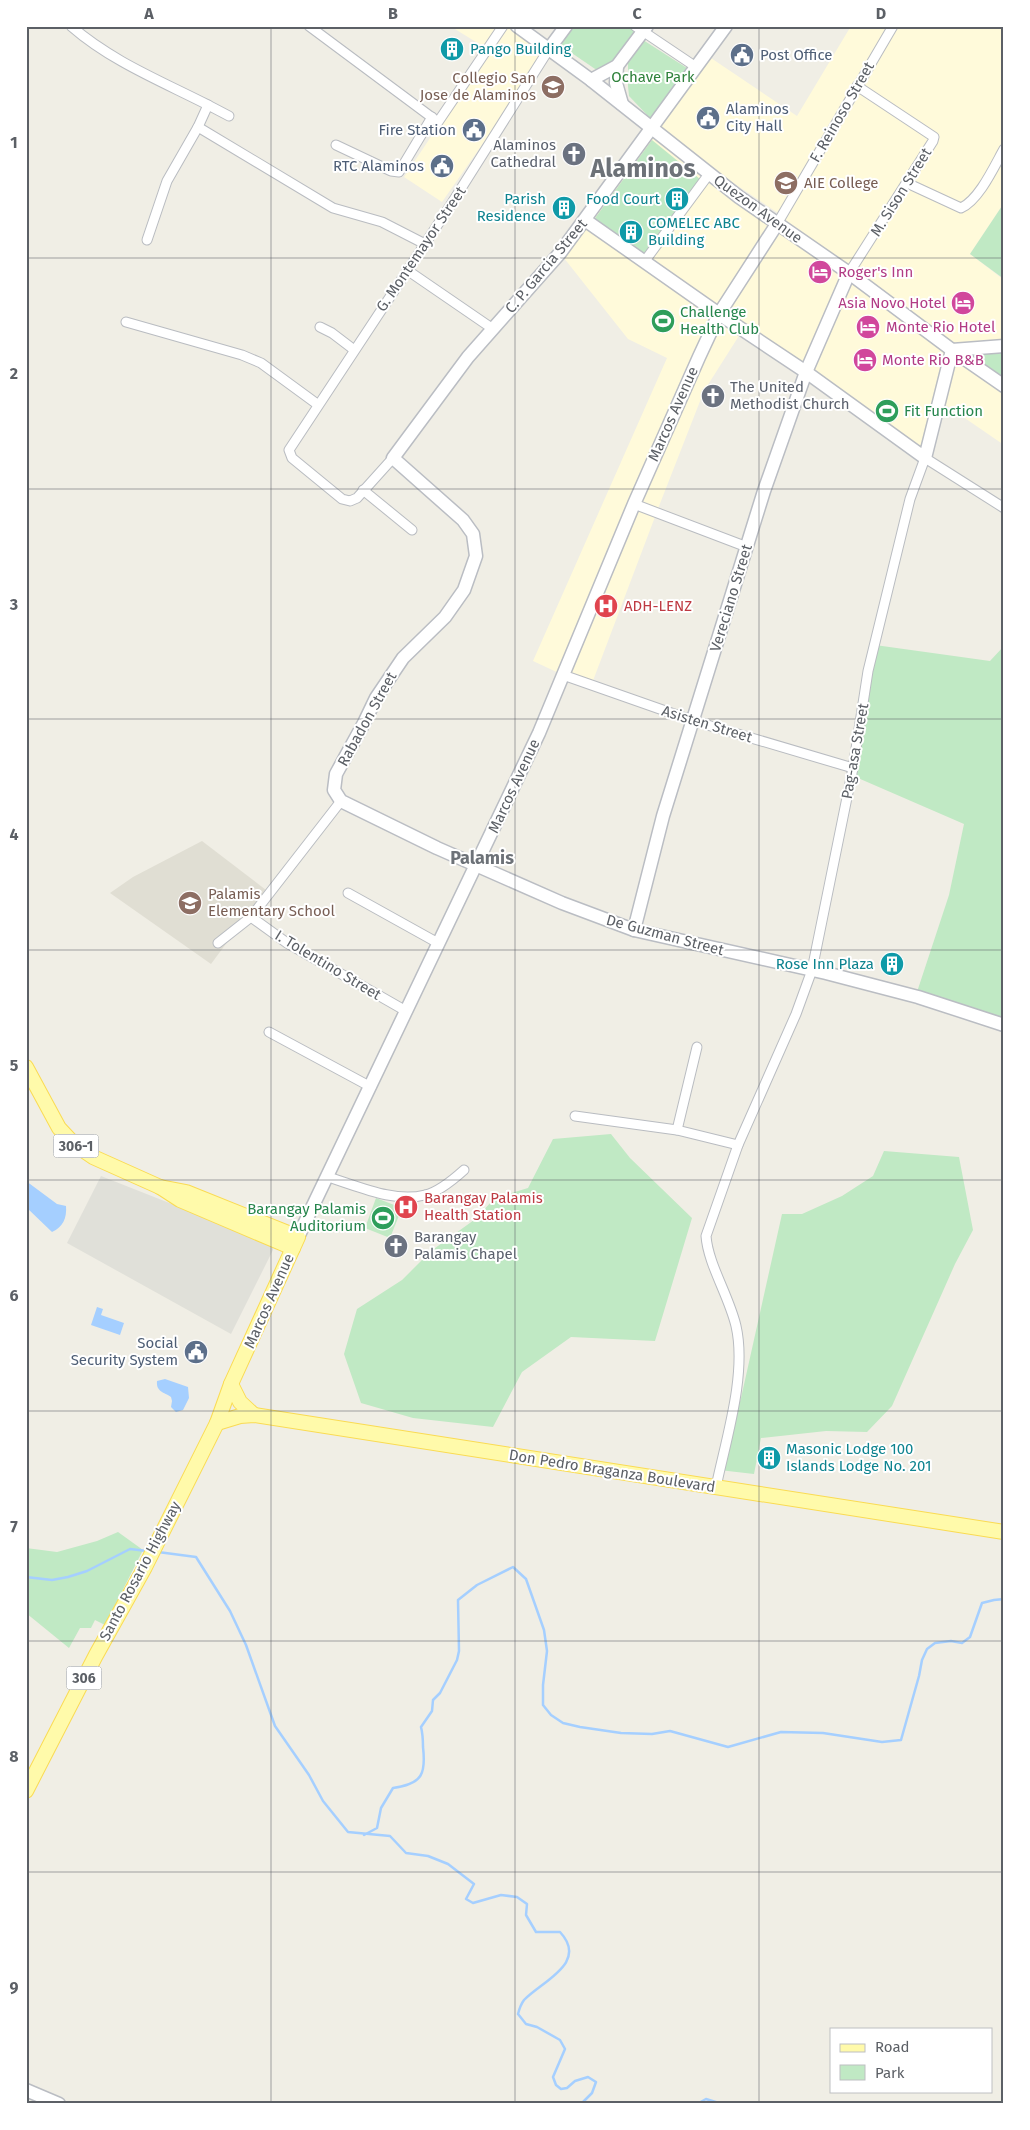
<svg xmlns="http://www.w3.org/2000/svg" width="1030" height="2130" font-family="'Fira Sans',sans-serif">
  <rect width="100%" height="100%" fill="#f0eee5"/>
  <g fill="#fffada">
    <polygon points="450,26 517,26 549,49 442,202 404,177 489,50"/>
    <polygon points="851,26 888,26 855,86 778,213 720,174 658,126 708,56 797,116"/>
    <polygon points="893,26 1004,26 1004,203 970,254 1004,280 1004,445 940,401 925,458 742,331 704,391 661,501 591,686 563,675 533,661 667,358 628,339 560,253 651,128 777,224"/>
  </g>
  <polygon fill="#e0e0d9" points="101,1176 273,1244 273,1250 231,1334 67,1243"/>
  <polygon fill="#e0ded3" points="202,841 266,890 211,964 110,893 133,877"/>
  <g fill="#c0e9c4">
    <polygon points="573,26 628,26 638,33 619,56 601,73 560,45"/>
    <polygon points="643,40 690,70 652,120 629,96 628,86 628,63"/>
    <polygon points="652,140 706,184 649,262 593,221"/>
    <polygon points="1004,203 1004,279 970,254"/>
    <polygon points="1004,351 1004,382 965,355"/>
    <polygon points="875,645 990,661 1004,646 1004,1022 917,992 949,895 964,824 851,775"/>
    <polygon points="611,1134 630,1158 692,1218 655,1341 571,1337 522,1372 493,1427 413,1418 361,1403 344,1354 357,1309 402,1280 431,1251 474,1220 495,1198 528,1188 553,1139"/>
    <polygon points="884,1151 959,1157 973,1230 955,1264 892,1406 867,1432 826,1431 761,1438 754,1474 719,1470 741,1398 782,1214 802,1214 842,1196 873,1176"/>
    <polygon points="376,1198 402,1208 390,1238 365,1228"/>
    <polygon points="118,1532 143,1550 105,1625 95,1620 91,1628 80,1628 69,1648 26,1613 26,1548 57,1552 97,1541"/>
  </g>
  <g fill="#a5cfff">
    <path d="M26 1181 57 1204 66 1206C67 1218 63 1227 52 1232L26 1207Z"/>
    <polygon points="97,1307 103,1309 101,1315 124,1323 120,1335 91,1325"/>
    <path d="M165 1379 188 1387 189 1398 183 1410 176 1412 171 1407 172 1401 171 1397C164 1392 156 1392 157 1381Z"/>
  </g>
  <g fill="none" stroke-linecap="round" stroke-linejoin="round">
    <g stroke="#a5cfff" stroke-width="2.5">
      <path d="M158 1552 196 1557 230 1611 246 1645 275 1726 309 1775 323 1801 348 1832 390 1836 406 1853 428 1856 448 1864 474 1884 466 1899 473 1903 501 1895 517 1897 527 1904 526 1915 536 1932H560C589 1963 542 1981 524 2000 521 2004 519 2010 518 2014L526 2024 537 2027 560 2040 565 2049 553 2077 556 2085 561 2089 567 2088 575 2081 588 2077 596 2082 592 2093 581 2104"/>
      <polyline points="26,1577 52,1580 68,1577 87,1571 130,1549 147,1551"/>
      <path d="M364 1835 377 1828 381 1808 393 1788C423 1784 426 1773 423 1747 423 1740 423 1735 421 1727L432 1711 433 1700 440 1693 457 1660 459 1651 458 1600 477 1585 513 1567 526 1579 544 1630 547 1651 543 1685V1705L551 1715 563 1723 580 1727 621 1733 652 1734 670 1731 728 1747 781 1732 823 1733 882 1742 901 1740 919 1676 922 1660 927 1649 935 1643 951 1641 962 1643 970 1637 982 1603 994 1600 1004 1599"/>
      <polyline points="697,2104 706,2099 722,2104"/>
    </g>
    <g stroke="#b9bcc1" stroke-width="11">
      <g id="street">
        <path d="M71 26C111 61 161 81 208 105L198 127 167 181 147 240"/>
        <polyline points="309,26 438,122 503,26"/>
        <polyline points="635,26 696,67"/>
        <polyline points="208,105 229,116"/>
        <polyline points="198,127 333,208 382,222 423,243"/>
        <polyline points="336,145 391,171 399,172 432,117"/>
        <path d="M907 183 961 208C979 200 994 167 1004 149"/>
        <polyline points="777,224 893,26"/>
        <polyline points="644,262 709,174"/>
        <polyline points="407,270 493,329"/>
        <polyline points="849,273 933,141 934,137 857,86"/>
        <polyline points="126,322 242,355 261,363 317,404"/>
        <polyline points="320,327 332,333 353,349"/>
        <polyline points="393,458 357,498 350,501 342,499 292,458 289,450 450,206 549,49"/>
        <polyline points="363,490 412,530"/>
        <polyline points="634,504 747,547"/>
        <polyline points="563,675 694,721 853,768"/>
        <polyline points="348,893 438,943"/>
        <polyline points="251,917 287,943 406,1011"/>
        <polyline points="218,943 251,917 341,801"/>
        <polyline points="269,1032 371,1087"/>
        <polyline points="575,1116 677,1130 738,1145"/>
        <polyline points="677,1130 697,1047"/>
        <path d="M328 1177C358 1186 394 1203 425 1195 439 1192 454 1179 464 1170"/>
        <path d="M716 1487C726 1439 747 1374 736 1326 729 1296 708 1264 706 1236L738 1145 796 1014 812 970 853 768 868 671 910 499 925 458 1004 508"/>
      </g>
    </g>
    <g stroke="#babdc3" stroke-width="15">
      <g id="secondary">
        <polyline points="517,26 591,80 739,197 849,273 952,350 1004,386"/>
        <polyline points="726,26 560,253 468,357 393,458 463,520 473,534 476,556 464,590 445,617 403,658 376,698 364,723 336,774 334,790 341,801 437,848 562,903 634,930 826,973 918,997 1004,1025"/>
        <polyline points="549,49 566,26"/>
        <polyline points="617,66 616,83 622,104"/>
        <polyline points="591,80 617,66 647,26"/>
        <polyline points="585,220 719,314 806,372 925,458 952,350 1004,346"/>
        <polyline points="634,930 663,816 764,491 806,372 849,273"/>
        <polyline points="298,1237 539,733 634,504 699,357 719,314 777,224"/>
        <polyline points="26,2090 59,2104"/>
      </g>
    </g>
    <g stroke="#fadb53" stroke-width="16">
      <g id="primary">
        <polyline points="26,1067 59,1128 74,1144 93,1157 160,1187 180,1200 293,1248"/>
        <polyline points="231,1384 240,1402 254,1415"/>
        <polyline points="217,1423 240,1416 254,1415 1004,1532"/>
        <polyline points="26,1791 96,1655 145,1567 217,1423 231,1384 298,1237 186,1192 160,1187"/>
      </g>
    </g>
    <use href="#street" stroke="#fff" stroke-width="9"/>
    <use href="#secondary" stroke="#fff" stroke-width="12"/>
    <use href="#primary" stroke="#fffaaa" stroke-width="14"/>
  </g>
  <path fill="none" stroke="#5c6066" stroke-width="1" stroke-opacity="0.55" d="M271 26V2104M515 26V2104M759 26V2104M26 258H1004M26 489H1004M26 719H1004M26 950H1004M26 1180H1004M26 1411H1004M26 1641H1004M26 1872H1004"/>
  <defs>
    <g id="building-disc" transform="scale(1.25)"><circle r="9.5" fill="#0f9aa8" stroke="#fff"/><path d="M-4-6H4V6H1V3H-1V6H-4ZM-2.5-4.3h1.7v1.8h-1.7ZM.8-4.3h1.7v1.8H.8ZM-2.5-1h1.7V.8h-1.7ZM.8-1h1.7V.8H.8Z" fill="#fff"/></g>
    <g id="civic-disc" transform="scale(1.25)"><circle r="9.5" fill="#5c6f8a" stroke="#fff"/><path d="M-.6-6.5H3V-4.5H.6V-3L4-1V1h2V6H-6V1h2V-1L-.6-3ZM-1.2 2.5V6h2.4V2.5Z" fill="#fff"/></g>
    <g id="school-disc" transform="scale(1.25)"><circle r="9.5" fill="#8d6e63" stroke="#fff"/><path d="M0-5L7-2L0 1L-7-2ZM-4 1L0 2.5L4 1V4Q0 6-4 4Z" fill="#fff"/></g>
    <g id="church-disc" transform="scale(1.25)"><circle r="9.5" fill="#6b7280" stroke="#fff"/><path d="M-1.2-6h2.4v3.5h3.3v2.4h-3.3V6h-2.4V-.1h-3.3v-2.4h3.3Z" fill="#fff"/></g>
    <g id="university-disc" transform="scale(1.25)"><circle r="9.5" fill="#8d6e63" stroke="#fff"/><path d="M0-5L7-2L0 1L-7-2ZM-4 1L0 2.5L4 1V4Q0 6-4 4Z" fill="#fff"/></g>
    <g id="hotel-disc" transform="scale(1.25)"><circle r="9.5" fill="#d1479c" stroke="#fff"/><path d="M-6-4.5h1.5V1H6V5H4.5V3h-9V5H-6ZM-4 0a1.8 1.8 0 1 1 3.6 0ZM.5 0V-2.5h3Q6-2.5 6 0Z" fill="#fff"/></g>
    <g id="stadium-disc" transform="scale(1.25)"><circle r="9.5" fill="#2e9e5b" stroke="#fff"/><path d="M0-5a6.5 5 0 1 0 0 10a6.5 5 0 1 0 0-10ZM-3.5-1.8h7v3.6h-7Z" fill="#fff"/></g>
    <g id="hospital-disc" transform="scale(1.25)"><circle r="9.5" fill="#e0444e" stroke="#fff"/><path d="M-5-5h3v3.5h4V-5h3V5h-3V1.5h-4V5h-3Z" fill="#fff"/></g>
  </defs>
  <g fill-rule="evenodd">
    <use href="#building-disc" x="452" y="49"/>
    <use href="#civic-disc" x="742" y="55"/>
    <use href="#school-disc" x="553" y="87"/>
    <use href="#civic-disc" x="708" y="118"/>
    <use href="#civic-disc" x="474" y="130"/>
    <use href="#church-disc" x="574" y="154"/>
    <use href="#civic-disc" x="442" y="166"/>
    <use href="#university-disc" x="786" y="183"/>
    <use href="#building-disc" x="677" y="199"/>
    <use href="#building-disc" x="564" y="208"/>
    <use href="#building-disc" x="631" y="232"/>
    <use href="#hotel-disc" x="820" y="272"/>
    <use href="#hotel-disc" x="963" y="303"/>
    <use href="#stadium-disc" x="663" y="321"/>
    <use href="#hotel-disc" x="868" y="327"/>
    <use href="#hotel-disc" x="865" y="360"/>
    <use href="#church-disc" x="713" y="396"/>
    <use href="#stadium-disc" x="887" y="411"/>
    <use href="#hospital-disc" x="606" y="606"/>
    <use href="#school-disc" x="190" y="903"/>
    <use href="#building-disc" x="892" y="964"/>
    <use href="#hospital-disc" x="406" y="1207"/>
    <use href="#stadium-disc" x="383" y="1218"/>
    <use href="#church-disc" x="396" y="1246"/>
    <use href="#civic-disc" x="196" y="1352"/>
    <use href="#building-disc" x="769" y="1458"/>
  </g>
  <g text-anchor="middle" stroke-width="4" stroke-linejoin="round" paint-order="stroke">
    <g fill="#fff" stroke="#8d9094" stroke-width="1">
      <rect x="53.5" y="1134.5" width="45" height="23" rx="4"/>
      <rect x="66.5" y="1666.5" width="35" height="23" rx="4"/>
    </g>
    <g font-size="14" font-weight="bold" fill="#5c6066">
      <text x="76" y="1151">306-1</text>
      <text x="84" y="1683">306</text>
    </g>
    <g font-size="15" fill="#0d838f" stroke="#fff" text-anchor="start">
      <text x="470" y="54">Pango Building</text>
      <text x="546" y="204" text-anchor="end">Parish<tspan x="546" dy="17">Residence</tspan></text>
      <text x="660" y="204" text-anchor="end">Food Court</text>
      <text x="648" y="228">COMELEC ABC<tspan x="648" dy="17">Building</tspan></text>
      <text x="874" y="969" text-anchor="end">Rose Inn Plaza</text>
      <text x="786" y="1454">Masonic Lodge 100<tspan x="786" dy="17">Islands Lodge No. 201</tspan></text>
    </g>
    <g font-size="15" fill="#4e5e75" stroke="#fff" text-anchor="end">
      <text x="760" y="60" text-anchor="start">Post Office</text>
      <text x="726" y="114" text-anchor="start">Alaminos<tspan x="726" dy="17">City Hall</tspan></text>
      <text x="456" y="135">Fire Station</text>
      <text x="424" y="171">RTC Alaminos</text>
      <text x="178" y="1348">Social<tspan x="178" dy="17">Security System</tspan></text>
    </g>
    <g font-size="15" fill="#2f823b" stroke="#fff">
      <text x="653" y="82">Ochave Park</text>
    </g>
    <g font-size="15" fill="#785e54" stroke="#fff" text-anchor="start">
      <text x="536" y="83" text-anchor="end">Collegio San<tspan x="536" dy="17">Jose de Alaminos</tspan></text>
      <text x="804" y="188">AIE College</text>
      <text x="208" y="899">Palamis<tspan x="208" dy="17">Elementary School</tspan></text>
    </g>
    <g font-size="15" fill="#5c6066" stroke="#fff">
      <text transform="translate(842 112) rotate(-60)" y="5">F. Reinoso Street</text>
      <text transform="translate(901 192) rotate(-58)" y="5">M. Sison Street</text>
      <text transform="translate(758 209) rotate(36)" y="5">Quezon Avenue</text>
      <text transform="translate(421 249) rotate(-56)" y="5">G. Montemayor Street</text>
      <text transform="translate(546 266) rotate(-50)" y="5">C. P. Garcia Street</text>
      <text transform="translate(673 414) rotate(-66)" y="5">Marcos Avenue</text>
      <text transform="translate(731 598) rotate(-73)" y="5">Vereciano Street</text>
      <text transform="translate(367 719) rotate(-61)" y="5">Rabadon Street</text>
      <text transform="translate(707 724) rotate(17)" y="5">Asisten Street</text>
      <text transform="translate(855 751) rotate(-80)" y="5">Pag-asa Street</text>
      <text transform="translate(514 786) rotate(-65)" y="5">Marcos Avenue</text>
      <text transform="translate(665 935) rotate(15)" y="5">De Guzman Street</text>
      <text transform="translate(328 965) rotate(31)" y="5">I. Tolentino Street</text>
      <text transform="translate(269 1301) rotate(-66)" y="5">Marcos Avenue</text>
      <text transform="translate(612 1471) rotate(9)" y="5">Don Pedro Braganza Boulevard</text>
      <text transform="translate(140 1571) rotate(-62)" y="5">Santo Rosario Highway</text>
    </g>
    <g font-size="15" fill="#5b616d" stroke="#fff" text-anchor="start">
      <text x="556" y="150" text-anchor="end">Alaminos<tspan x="556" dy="17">Cathedral</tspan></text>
      <text x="730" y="392">The United<tspan x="730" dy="17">Methodist Church</tspan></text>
      <text x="414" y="1242">Barangay<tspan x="414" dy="17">Palamis Chapel</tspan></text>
    </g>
    <g font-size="15" fill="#b23c85" stroke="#fff" text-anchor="start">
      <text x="838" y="277">Roger's Inn</text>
      <text x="946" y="308" text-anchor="end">Asia Novo Hotel</text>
      <text x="886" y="332">Monte Rio Hotel</text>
      <text x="882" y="365">Monte Rio B&amp;B</text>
    </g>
    <g font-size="15" fill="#27864d" stroke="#fff" text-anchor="start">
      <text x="680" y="317">Challenge<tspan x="680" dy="17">Health Club</tspan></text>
      <text x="904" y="416">Fit Function</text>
      <text x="366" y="1214" text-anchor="end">Barangay Palamis<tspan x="366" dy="17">Auditorium</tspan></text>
    </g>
    <g font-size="15" fill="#be3a42" stroke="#fff" text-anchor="start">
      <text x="624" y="611">ADH-LENZ</text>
      <text x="424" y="1203">Barangay Palamis<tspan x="424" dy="17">Health Station</tspan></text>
    </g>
    <g font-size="18" font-weight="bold" fill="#6d7278" stroke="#fff">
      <text x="482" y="864">Palamis</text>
    </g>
    <g font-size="25" font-weight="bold" fill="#6d7278" stroke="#fff">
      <text x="643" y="177">Alaminos</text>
    </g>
  </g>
  <rect width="1030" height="2130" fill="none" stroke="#ffffff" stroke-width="55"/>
  <rect x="830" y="2028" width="162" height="65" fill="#ffffff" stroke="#bebfc2"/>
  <rect x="840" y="2044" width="25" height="8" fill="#fffaaa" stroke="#bebfc2"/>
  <text x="875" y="2052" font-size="15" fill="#5c6066">Road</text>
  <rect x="840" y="2065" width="25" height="15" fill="#c0e9c4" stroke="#bebfc2"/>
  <text x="875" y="2078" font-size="15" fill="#5c6066">Park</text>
  <rect x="28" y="28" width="974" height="2074" fill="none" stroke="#5c6066" stroke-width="2"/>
  <g font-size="16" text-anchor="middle" font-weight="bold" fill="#5c6066">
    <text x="149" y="19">A</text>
    <text x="393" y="19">B</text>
    <text x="637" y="19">C</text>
    <text x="881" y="19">D</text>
    <text x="14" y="148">1</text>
    <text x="14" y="379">2</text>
    <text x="14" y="610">3</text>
    <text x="14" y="840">4</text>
    <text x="14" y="1071">5</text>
    <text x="14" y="1301">6</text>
    <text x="14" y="1532">7</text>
    <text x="14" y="1762">8</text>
    <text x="14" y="1993">9</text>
  </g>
</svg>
